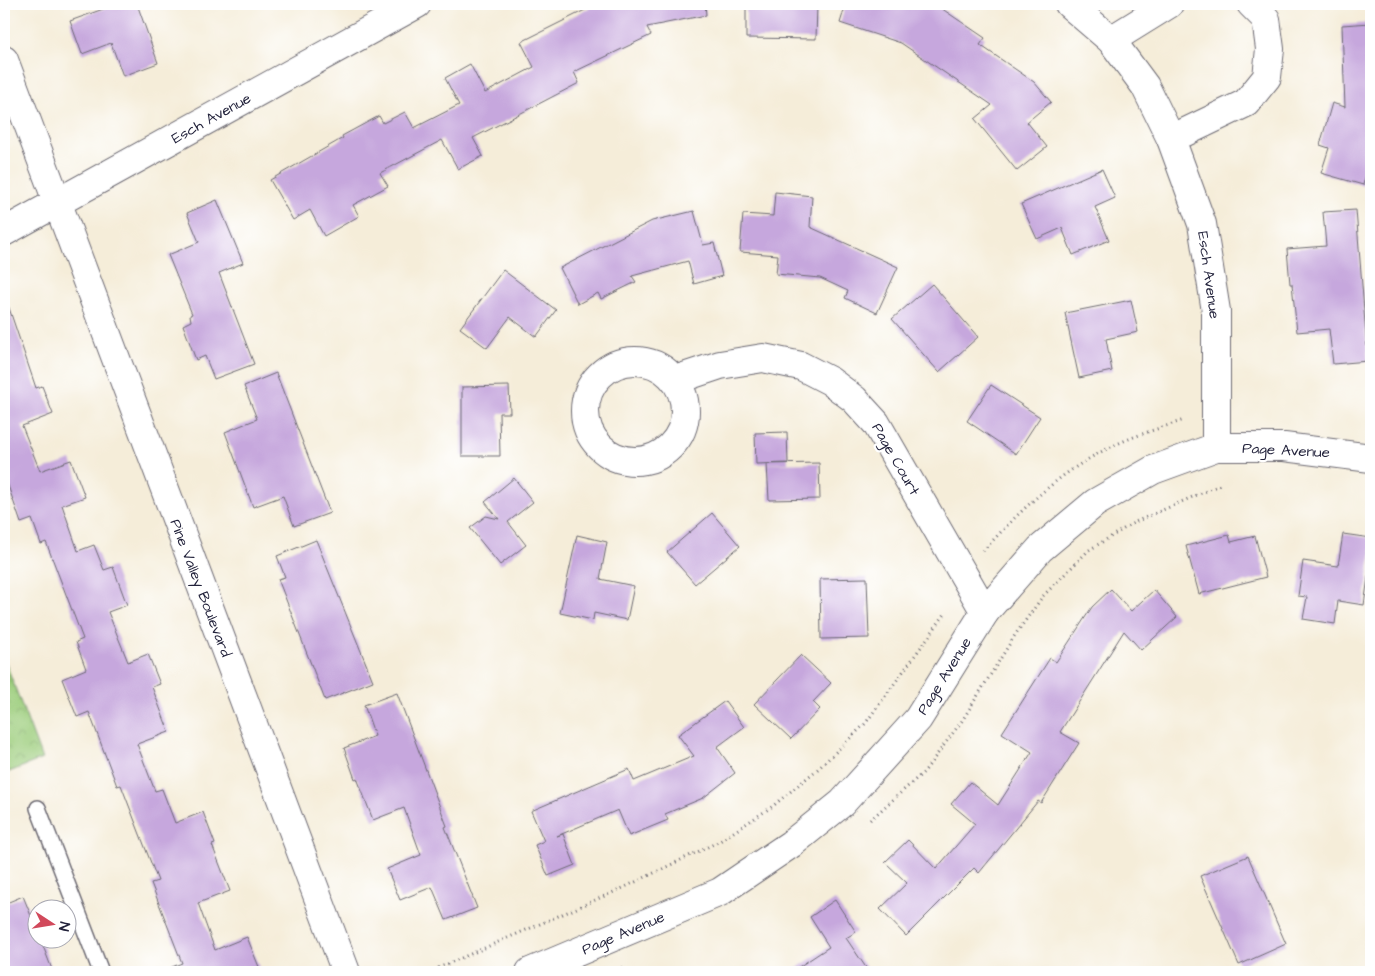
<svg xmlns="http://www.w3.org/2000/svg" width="1375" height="976" font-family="'Architects Daughter',sans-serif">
  <defs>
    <pattern id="park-crowns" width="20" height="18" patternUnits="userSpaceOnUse" patternTransform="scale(1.25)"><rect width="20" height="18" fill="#9ccd7c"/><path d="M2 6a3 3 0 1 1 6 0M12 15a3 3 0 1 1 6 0" fill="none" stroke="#86b06c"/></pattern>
  </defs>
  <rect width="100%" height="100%" fill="#fff"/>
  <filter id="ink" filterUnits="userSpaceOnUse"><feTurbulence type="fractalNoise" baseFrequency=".02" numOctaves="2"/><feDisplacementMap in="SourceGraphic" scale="10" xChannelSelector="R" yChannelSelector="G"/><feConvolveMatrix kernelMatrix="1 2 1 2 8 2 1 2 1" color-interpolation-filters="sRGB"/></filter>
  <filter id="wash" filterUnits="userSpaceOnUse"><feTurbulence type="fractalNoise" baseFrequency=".0096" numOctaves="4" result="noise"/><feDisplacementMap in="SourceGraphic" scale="20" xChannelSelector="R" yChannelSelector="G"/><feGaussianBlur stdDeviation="1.12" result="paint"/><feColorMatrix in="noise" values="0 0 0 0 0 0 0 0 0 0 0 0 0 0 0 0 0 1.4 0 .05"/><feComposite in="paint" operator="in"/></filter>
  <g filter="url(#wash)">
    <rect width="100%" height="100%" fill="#f5edd9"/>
    <polygon fill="url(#park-crowns)" stroke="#5f785c" points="4,658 42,759 4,774"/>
    <g id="blocks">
      <g fill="#c6a7dd">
        <polygon points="117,4 137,4 158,63 123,76 111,43 82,54 70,21"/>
        <polygon points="597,4 705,4 706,15 647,27 651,35 574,72 579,83 473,138 483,156 458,169 442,140 380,173 388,186 353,205 359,216 324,236 310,210 293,220 270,180 343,138 342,136 379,116 383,123 405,112 414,128 459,105 445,78 470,64 485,93 534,67 521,42"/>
        <polygon points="746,4 817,5 816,39 746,38"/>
        <polygon points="846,4 935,4 985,38 980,45 1034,82 1051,102 1027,122 1047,147 1017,171 975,119 992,105 901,43 840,23"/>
        <polygon points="1371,23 1371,157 1363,185 1321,173 1329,148 1320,145 1332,103 1345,107 1342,25"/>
        <polygon points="1102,169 1115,198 1095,207 1109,240 1073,255 1062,228 1037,239 1021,204"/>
        <polygon points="775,192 812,196 810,227 898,267 877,313 845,298 848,291 820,278 776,274 778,255 740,252 743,214 773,216"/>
        <polygon points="217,200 243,263 219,273 254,364 214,379 205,356 196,360 183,325 191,321 190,315 192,314 168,255 199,242 187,213"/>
        <polygon points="1356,210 1368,361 1333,364 1329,329 1297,332 1292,284 1290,284 1287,249 1326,246 1323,212"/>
        <polygon points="694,211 703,245 714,243 722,276 694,284 688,261 632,276 636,282 601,299 598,293 578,304 560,268 652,221"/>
        <polygon points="503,270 556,310 536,337 510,317 487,348 460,328"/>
        <polygon points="932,284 978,337 939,372 892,319"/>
        <polygon points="1131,300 1138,332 1106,339 1112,371 1079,378 1065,313"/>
        <polygon points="8,305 36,388 42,386 53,414 22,426 40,471 71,460 85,497 62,505 78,551 94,545 104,570 113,567 127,605 108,612 128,662 148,654 160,684 152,687 169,732 137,744 155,791 162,789 175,823 203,812 215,844 212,845 230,891 198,903 215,950 247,937 259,967 245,972 162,972 162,971 182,963 151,883 158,881 121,785 117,786 89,712 77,717 62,679 86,669 76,642 83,639 46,542 41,544 32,519 21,523 4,474 4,306"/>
        <polygon points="276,373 330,513 294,526 283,496 253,507 225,432 257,419 244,386"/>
        <polygon points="991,385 1040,417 1016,454 967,421"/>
        <polygon points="509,386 510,413 499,413 500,456 462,456 462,387"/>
        <polygon points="787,432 788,463 756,464 755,433"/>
        <polygon points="819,463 820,499 769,500 767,464"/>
        <polygon points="514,478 533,502 508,522 526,545 500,565 470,528 486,516 499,519 485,502"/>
        <polygon points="712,513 740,546 695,584 667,552"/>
        <polygon points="1343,534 1371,538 1371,557 1364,605 1338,601 1335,624 1303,619 1307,597 1298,596 1303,561 1338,566"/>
        <polygon points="577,535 607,542 600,579 634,586 627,620 594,613 593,620 560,613"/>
        <polygon points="1229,535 1231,542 1255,536 1266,577 1199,594 1186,546"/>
        <polygon points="316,540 373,681 325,700 278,579 285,577 277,556"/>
        <polygon points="867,578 869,638 821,639 820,579"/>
        <polygon points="1111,589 1131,611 1154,590 1177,617 1141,650 1124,631 1060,732 1079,743 1041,803 1038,801 979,873 974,868 906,936 880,909 907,883 885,862 908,840 936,869 975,824 951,804 970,782 998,805 1032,752 1002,733 1050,658 1056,662 1092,607"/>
        <polygon points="801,655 831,683 813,702 820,709 791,739 754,704"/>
        <polygon points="397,693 447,826 445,827 477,908 446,920 432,887 400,900 387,869 421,855 404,808 373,820 357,778 355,779 344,748 375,736 364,705"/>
        <polygon points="725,701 744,727 717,747 735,773 703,798 665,814 668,820 629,836 618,810 557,836 563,834 575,865 548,876 535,845 544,841 531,811 629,769 634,781 694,756 678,735"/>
        <polygon points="1248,856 1286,944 1239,965 1200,876"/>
        <polygon points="23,896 38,933 38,938 40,938 53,972 4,972 4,904"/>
        <polygon points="835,900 856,932 846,938 869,972 791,972 829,947 810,917"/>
      </g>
    </g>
  </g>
  <g filter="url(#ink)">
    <use href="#blocks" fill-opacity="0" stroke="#6c6972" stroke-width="1"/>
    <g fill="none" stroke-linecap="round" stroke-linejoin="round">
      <g stroke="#6c6972" stroke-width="18">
        <polyline id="service" points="38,808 101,972"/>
      </g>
      <g stroke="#6c6972" stroke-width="30">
        <g id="minor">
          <polyline points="1069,4 1111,40 1145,86 1171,139 1202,224 1216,311 1216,447"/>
          <polyline points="1111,40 1169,4"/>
          <polyline points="4,60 346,972"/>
          <polyline points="1171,139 1246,103 1267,77 1270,49 1266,19 1251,4"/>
          <polyline points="4,232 417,4"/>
          <circle cx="635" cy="411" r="50"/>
          <polyline points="675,380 720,365 763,358 801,366 830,381 854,399 876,423 985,612"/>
          <polyline points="530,972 720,892 791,844 842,803 918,719 985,612 1040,549 1095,503 1153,470 1216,447 1284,447 1371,458"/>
        </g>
      </g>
      <g stroke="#6c6972" stroke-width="3" stroke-dasharray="1 4" stroke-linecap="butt">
        <path d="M983 551C1021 510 1061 470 1113 446 1135 435 1161 428 1184 420"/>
        <polyline points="870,820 924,772 962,721 1015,635 1043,596 1089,550 1135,522 1220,485"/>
        <polyline points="429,972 623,888 720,841 773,806 819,768 865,724 945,614"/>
        <polyline points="613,972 623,967"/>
      </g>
      <use href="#service" stroke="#fff" stroke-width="15"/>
      <use href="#minor" stroke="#fff" stroke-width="28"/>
    </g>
  </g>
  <g text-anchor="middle" stroke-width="4.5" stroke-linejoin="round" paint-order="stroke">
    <g font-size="15" fill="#22223b" stroke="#fff">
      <text transform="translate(211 118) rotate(-29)" y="5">Esch Avenue</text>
      <text transform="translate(1209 275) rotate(82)" y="5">Esch Avenue</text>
      <text transform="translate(1286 450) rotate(3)" y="5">Page Avenue</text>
      <text transform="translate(896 459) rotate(60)" y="5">Page Court</text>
      <text transform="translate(201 588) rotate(69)" y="5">Pine Valley Boulevard</text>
      <text transform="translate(944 676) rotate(-58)" y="5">Page Avenue</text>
      <text transform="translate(623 933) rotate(-23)" y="5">Page Avenue</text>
    </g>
  </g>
  <rect width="1375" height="976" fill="none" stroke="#fff" stroke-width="20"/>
  <g transform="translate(52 924) rotate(102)"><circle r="24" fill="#ffffff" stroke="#a7a7b1"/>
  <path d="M0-4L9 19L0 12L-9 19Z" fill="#d1495b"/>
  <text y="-8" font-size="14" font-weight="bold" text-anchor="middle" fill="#22223b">N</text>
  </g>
</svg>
